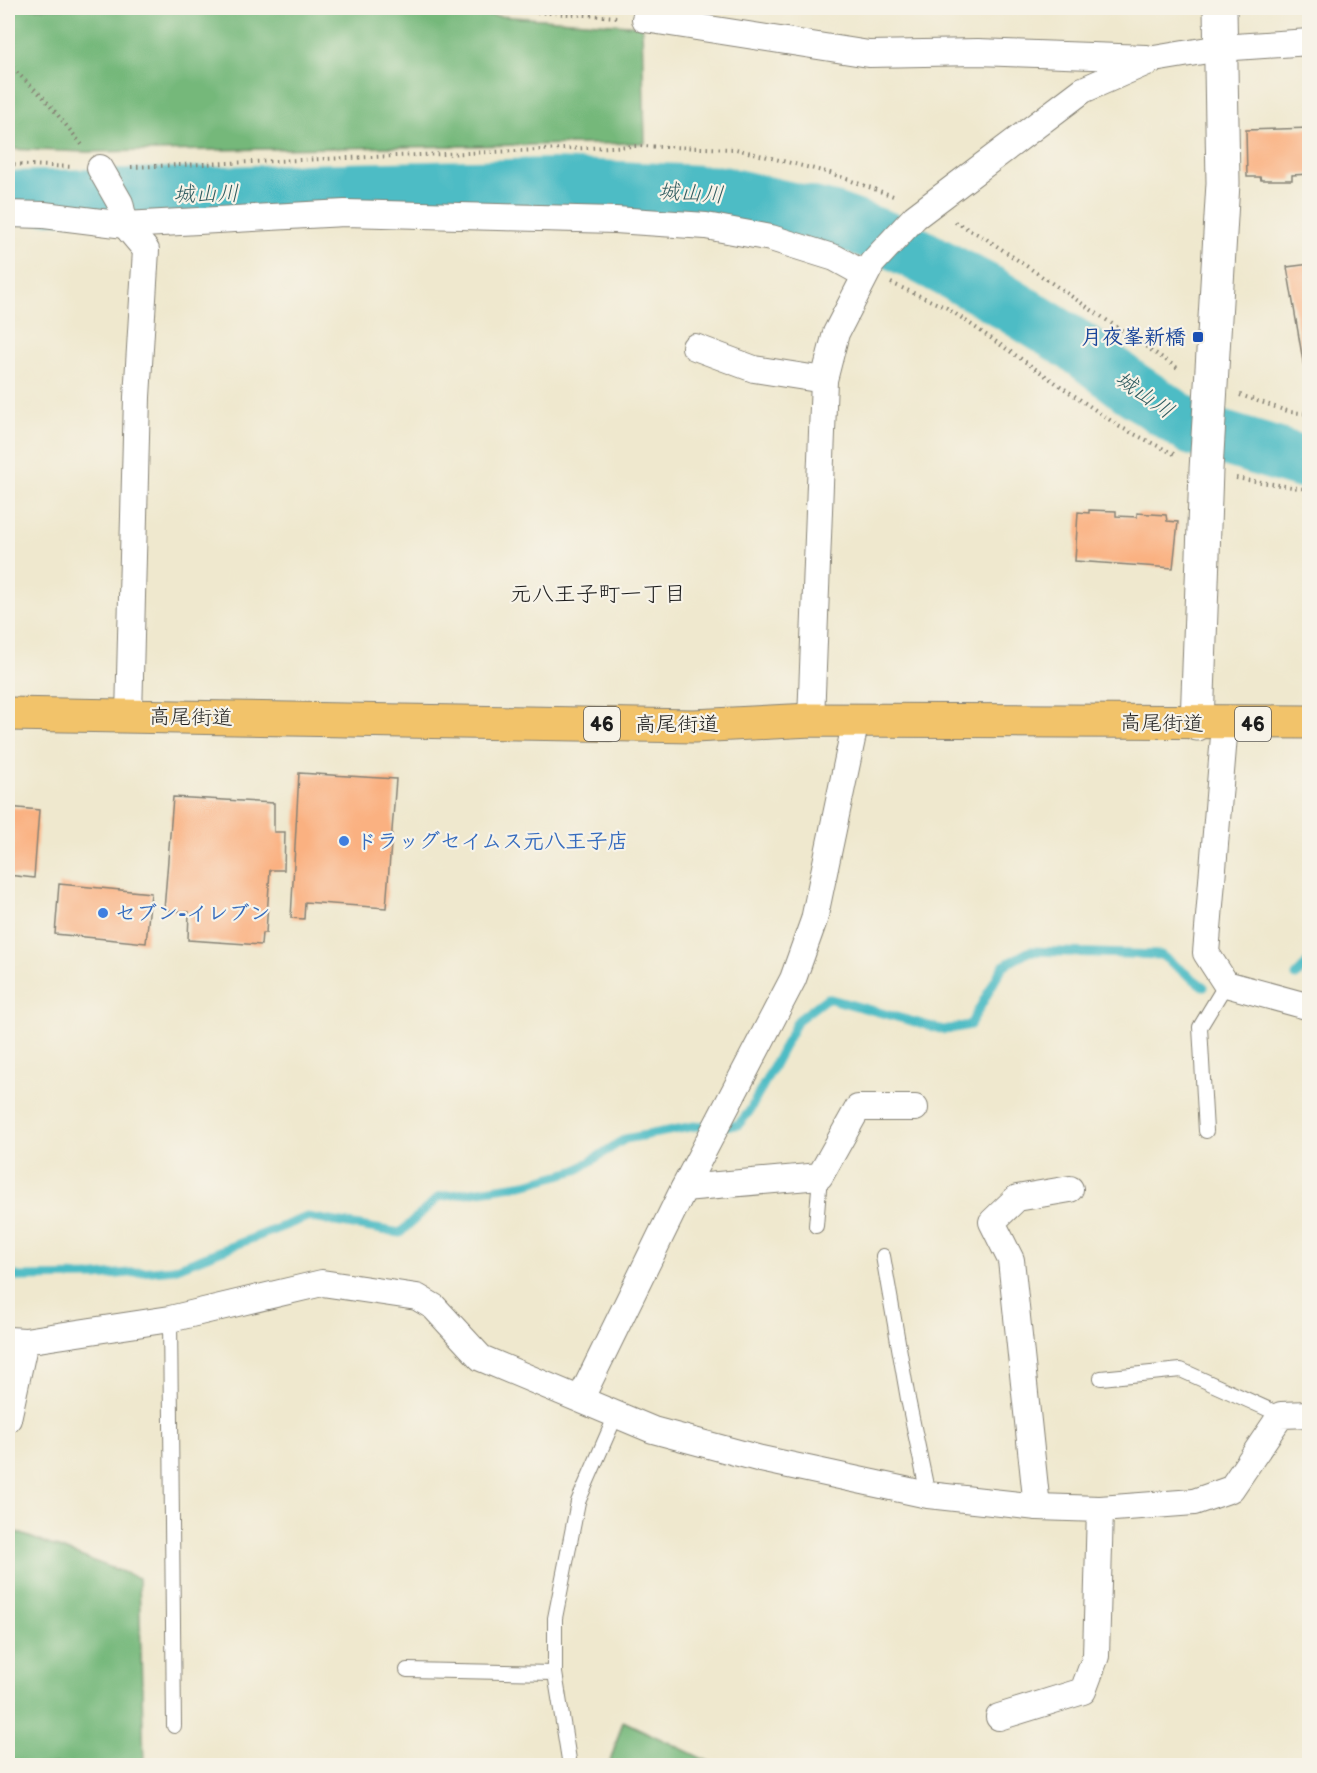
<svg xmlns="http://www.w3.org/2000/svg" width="1317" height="1773" font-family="'Balsamiq Sans','Klee One',sans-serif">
  <rect width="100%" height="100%" fill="#f7f3e8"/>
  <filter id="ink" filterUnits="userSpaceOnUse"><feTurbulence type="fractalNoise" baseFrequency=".0167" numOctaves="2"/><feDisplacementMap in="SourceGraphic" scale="12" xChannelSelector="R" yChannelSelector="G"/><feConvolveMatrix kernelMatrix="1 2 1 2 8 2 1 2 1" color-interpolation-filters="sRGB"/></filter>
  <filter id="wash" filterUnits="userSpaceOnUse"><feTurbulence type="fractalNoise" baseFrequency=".008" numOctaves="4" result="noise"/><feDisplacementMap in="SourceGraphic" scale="24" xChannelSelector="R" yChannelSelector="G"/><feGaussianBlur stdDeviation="1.35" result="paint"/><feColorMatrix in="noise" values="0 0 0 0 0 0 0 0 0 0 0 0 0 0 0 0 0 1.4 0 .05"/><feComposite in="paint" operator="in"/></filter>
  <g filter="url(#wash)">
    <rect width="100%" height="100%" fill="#efe8ce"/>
    <g fill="#75b87a" stroke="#486a4b" stroke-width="1.5">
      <polygon points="8,8 386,8 642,26 645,143 87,152 8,149"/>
      <polygon points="8,1529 139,1578 144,1765 8,1765"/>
      <polygon points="623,1721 714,1764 715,1765 609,1765"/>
    </g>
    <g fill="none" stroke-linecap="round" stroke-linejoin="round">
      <g stroke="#4ebcc5" stroke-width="9">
        <polyline points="1296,976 1310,960"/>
        <polyline points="8,1273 19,1277 96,1276 174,1269 307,1217 400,1233 439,1197 526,1184 577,1170 625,1139 695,1126 738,1125 749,1112 798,1020 827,998 944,1030 970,1025 1003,966 1030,951 1161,955 1204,987"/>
      </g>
      <polyline stroke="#4ebcc5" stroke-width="54" points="8,198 554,185 722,193 830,218 888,239 989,292 1079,348 1130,387 1193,429 1298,461 1310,461"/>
    </g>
    <g id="blocks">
      <g fill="#fab181">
        <polygon points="1310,128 1310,174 1292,175 1292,180 1261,180 1260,177 1247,177 1246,130"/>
        <polygon points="1310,264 1310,379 1306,379 1287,267"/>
        <polygon points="1089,510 1116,511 1116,516 1137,517 1137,513 1166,515 1167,521 1178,522 1173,568 1075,561 1078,512 1089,513"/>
        <polygon points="299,773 396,779 386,908 305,902 304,919 291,918"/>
        <polygon points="173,797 274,803 274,832 285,832 284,870 270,870 266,933 262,933 261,945 188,940 189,912 164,910"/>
        <polygon points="8,807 39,810 34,878 8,875"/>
        <polygon points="59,884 151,893 146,943 55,934"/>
      </g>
    </g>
  </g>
  <g filter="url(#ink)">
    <use href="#blocks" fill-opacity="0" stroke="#868275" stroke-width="1.5"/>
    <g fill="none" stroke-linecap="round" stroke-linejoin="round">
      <g stroke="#868275" stroke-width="16">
        <g id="service">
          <polyline points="1206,1131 1200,1027 1226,984"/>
          <polyline points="816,1226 820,1176"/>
          <polyline points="883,1256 908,1399 928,1495"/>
          <polyline points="170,1319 174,1726"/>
          <polyline points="1101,1378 1181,1370 1281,1415"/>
          <polyline points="407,1670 555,1673"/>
          <polyline points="570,1766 555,1673 555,1618 578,1502 616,1415"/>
        </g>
      </g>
      <g stroke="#868275" stroke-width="28">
        <g id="minor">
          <polyline points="645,19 869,54 978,52 1146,58"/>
          <polyline points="100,168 120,203 125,225 146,250 137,397 129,716"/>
          <polyline points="8,214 44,215 125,225 345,213 615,220 706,226 771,238 835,258 864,274"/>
          <polyline points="695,347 754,369 824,380"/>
          <polyline points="811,720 824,380 836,333 872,263 915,217 1083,90 1154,59 1220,48 1310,42"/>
          <polyline points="1225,724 1206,953 1226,984 1310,1007"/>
          <polyline points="684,1188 820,1176 858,1108 915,1108"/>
          <polyline points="8,1340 25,1341 170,1319 322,1283 417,1297 434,1307 481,1358 653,1430 761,1459 928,1495 1037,1507 1100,1509 1194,1502 1231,1489 1281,1415 1310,1414"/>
          <polyline points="581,1398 684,1188 793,979 814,920 856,720"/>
          <polyline points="8,1419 25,1341"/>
          <polyline points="1037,1507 1011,1260 992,1222 1017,1198 1070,1189"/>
          <polyline points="999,1717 1083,1691 1096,1656 1100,1509"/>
        </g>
      </g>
      <g stroke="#868275" stroke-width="35">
        <polyline id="tertiary" points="1197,724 1206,470 1223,183 1220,9"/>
      </g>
      <g stroke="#868275" stroke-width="35">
        <polyline id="primary" points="8,714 694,726 811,720 1310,722"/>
      </g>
      <g stroke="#868275" stroke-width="4" stroke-dasharray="1.5 4.5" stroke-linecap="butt">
        <polyline points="465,8 618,17"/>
        <polyline points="8,64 43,97 83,146"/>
        <polyline points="8,164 73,167"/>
        <polyline points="131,167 637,146 736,149 830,173 896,197"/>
        <polyline points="955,222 985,238 1179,369"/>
        <polyline points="891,283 947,308 1120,427 1176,455"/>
        <polyline points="1240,395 1290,412 1310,414"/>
        <polyline points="1236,478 1310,490"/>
      </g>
      <use href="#service" stroke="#fff" stroke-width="14"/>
      <use href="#minor" stroke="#fff" stroke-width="26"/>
      <use href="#tertiary" stroke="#fff" stroke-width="33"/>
      <use href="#primary" stroke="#f2c36a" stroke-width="33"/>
    </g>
  </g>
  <rect fill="#1a4fb4" stroke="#f7f3e8" stroke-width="2" x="1192" y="331" width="12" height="12" rx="3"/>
  <g fill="#3f7fe0" stroke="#f7f3e8" stroke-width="2">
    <circle cx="344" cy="841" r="6"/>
    <circle cx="103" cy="913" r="6"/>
  </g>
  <g text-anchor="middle" stroke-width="4.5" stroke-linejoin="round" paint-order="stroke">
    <g fill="#f7f3e8" stroke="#5e5c59" stroke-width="1.5">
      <rect x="584" y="707" width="36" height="34" rx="4.5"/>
      <rect x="1235" y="707" width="36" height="34" rx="4.5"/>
    </g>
    <g font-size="20" font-weight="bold" fill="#1c1c1c">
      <text x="602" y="731">46</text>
      <text x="1253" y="731">46</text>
    </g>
    <g font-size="21" font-weight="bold" fill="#164399" stroke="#f7f3e8" text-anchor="end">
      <text x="1186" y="344">月夜峯新橋</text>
    </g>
    <g font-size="21" fill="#1c1c1c" stroke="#f7f3e8">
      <text transform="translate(191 717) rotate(1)" y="7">高尾街道</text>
      <text transform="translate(1162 723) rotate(1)" y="7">高尾街道</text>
      <text x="677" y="731">高尾街道</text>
    </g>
    <g font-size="21" font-weight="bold" fill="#366cbe" stroke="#f7f3e8" text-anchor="start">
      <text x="356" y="848">ドラッグセイムス元八王子店</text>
      <text x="115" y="920">セブン-イレブン</text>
    </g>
    <g font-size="22" font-style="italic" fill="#305c60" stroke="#f7f3e8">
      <text transform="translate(691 192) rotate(4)" y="8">城山川</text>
      <text transform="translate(206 193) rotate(-1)" y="8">城山川</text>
      <text transform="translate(1145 394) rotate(35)" y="8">城山川</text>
    </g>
    <g font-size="22" fill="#1c1c1c" stroke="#f7f3e8">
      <text x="598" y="601">元八王子町一丁目</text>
    </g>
  </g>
  <rect width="1317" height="1773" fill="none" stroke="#f7f3e8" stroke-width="30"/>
</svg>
